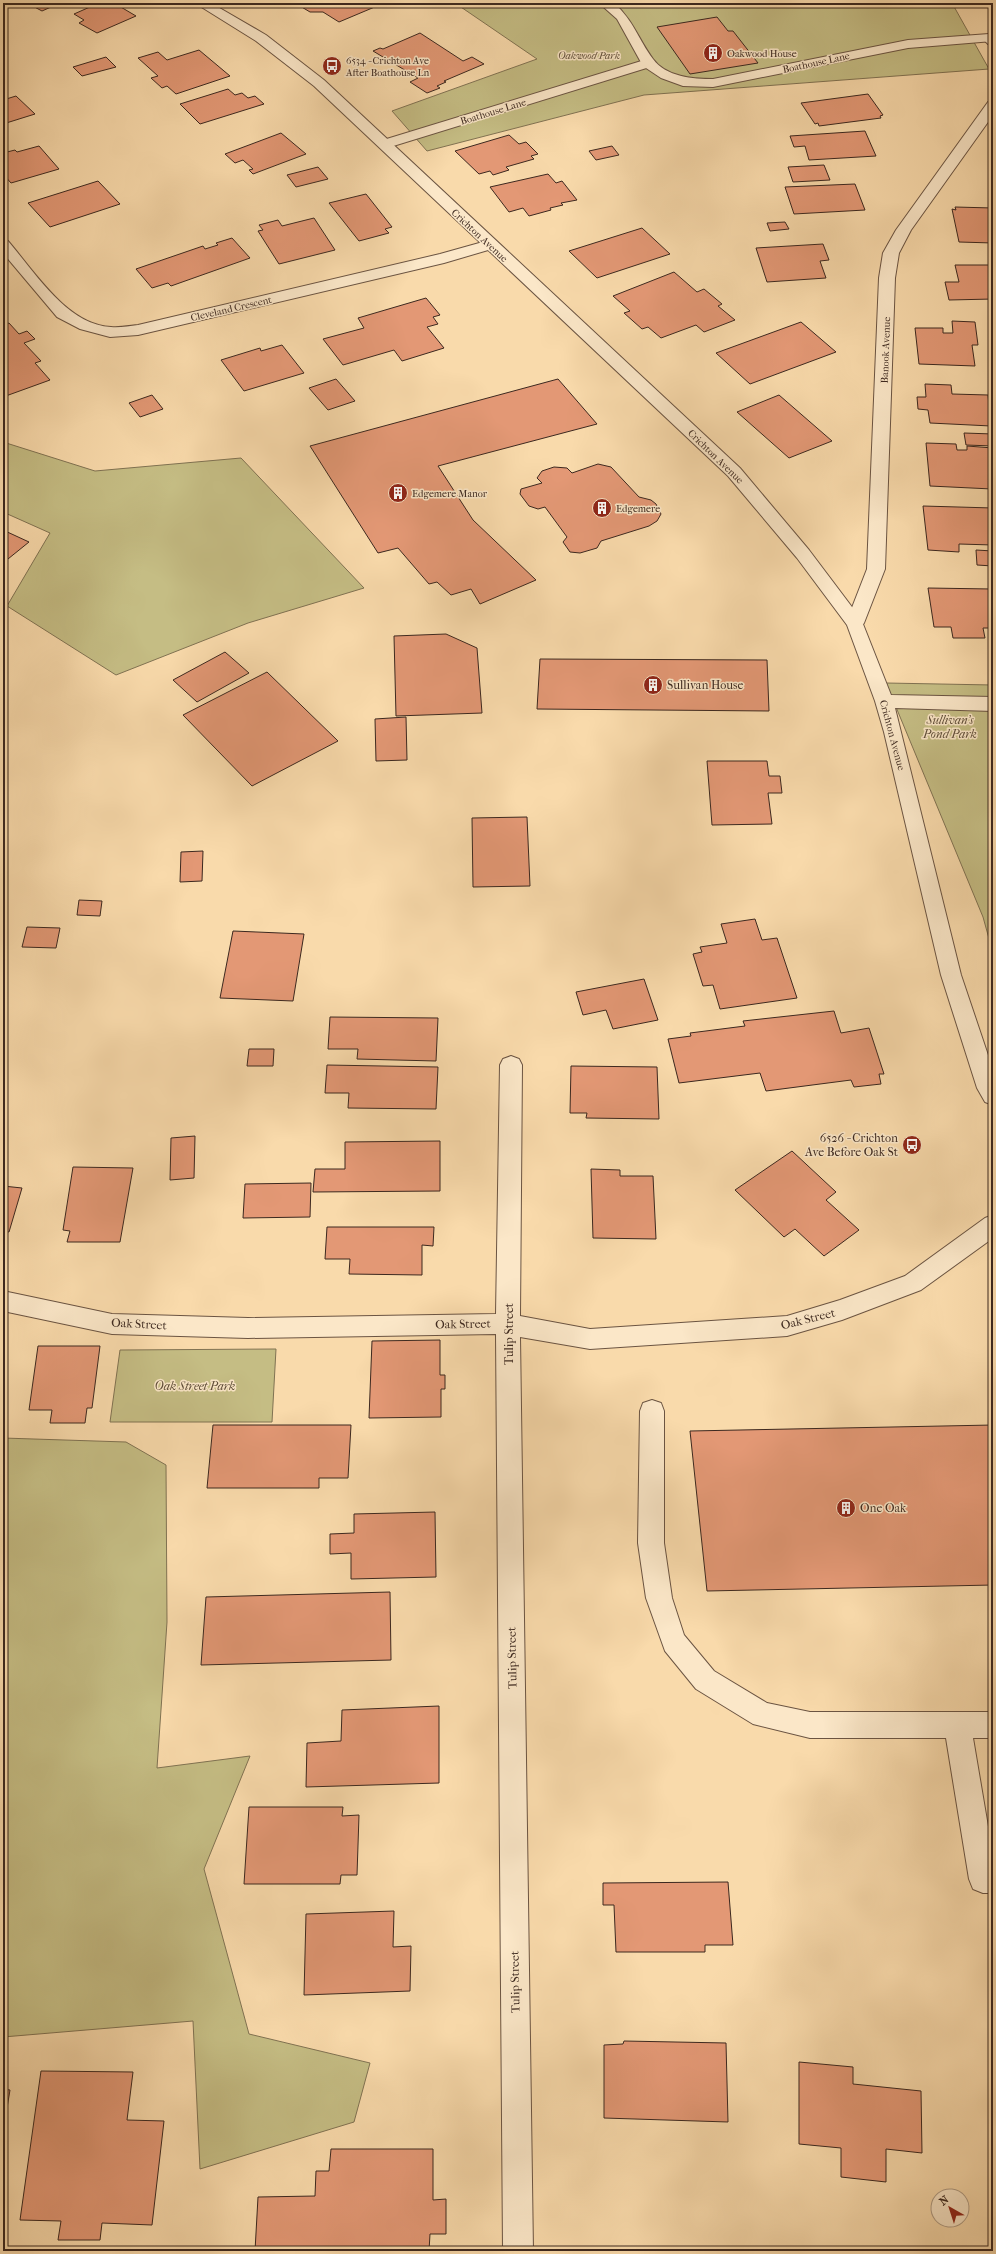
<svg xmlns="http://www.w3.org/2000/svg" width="996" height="2254" font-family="'IM FELL French Canon',serif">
  <rect width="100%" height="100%" fill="#f9daab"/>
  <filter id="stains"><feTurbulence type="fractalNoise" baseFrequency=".005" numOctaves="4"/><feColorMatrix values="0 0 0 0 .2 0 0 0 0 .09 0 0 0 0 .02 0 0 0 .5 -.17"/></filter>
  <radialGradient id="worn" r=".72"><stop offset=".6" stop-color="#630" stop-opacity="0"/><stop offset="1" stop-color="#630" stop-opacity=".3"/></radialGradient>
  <g fill="#c5bd84" stroke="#807252">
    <polygon points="455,3 952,3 989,69 644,95 427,151 392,111 537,59"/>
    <polygon points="3,442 95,471 241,458 364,588 248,623 116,675 7,606 50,533 3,512"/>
    <polygon points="886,683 993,685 993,953 983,917"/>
    <polygon points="276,1349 272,1422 110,1422 120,1350"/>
    <polygon points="3,1438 126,1442 166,1465 167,1622 157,1768 250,1756 204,1869 249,2034 370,2063 354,2122 200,2169 193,2021 3,2037"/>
  </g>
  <g fill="#e39875" stroke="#3c281f">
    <polygon points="27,3 60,3 42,11"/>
    <polygon points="99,3 114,3 136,16 97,33 79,23 84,20 74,14"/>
    <polygon points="295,3 371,3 377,6 339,22 323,12 310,12"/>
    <polygon points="717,17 728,31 733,31 758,63 690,74 657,27"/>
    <polygon points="420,33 463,61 472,57 484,64 444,81 446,82 437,86 440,88 427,93 410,82 418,78 373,51 380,48 383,49"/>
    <polygon points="199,50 230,76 176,94 167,86 162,88 151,78 158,76 138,58 158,52 167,60"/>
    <polygon points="106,57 116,67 82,76 73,67"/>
    <polygon points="228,89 235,95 242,93 248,98 255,96 264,104 200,124 180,104"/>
    <polygon points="868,94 883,115 880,116 881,118 819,126 818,123 815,124 801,103"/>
    <polygon points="16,96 35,114 3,124 3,100"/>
    <polygon points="865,131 876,156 809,160 805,146 794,147 790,136"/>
    <polygon points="281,133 306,154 253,174 249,170 253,169 243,160 235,163 225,154"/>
    <polygon points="509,135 519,144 526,142 538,154 531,156 534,159 506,167 509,170 493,175 490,171 479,174 455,151"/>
    <polygon points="39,146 59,169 11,183 3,174 3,153 15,150 17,152"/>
    <polygon points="612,146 619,155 596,160 589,151"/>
    <polygon points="989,154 993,154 993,178 990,177"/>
    <polygon points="824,165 830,180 793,182 788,167"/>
    <polygon points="318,167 328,179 296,187 287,175"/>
    <polygon points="548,174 556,183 562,181 577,200 561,203 563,205 550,208 551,210 529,216 523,208 509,212 490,187"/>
    <polygon points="98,181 120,204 50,227 28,203"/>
    <polygon points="855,184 865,210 794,214 785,187"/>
    <polygon points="366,194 392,227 385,229 389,233 359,241 329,203"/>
    <polygon points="955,207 993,208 993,243 959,242 952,209 956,210"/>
    <polygon points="314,218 335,250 279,264 258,231 263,230 259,225 278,220 282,226"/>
    <polygon points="785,222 789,229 770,231 767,223"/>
    <polygon points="642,228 670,254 597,278 569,251"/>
    <polygon points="232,238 250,258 171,286 168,283 152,288 136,269 203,246 205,249 218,245 216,243"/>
    <polygon points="823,244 829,260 820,261 826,278 767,282 756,248"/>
    <polygon points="955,265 993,265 993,299 949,300 945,282 959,282"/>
    <polygon points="674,272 697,292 704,289 722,304 718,306 735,320 704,332 696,325 661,338 648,327 642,329 624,313 630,311 613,296"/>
    <polygon points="426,298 440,315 433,317 438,324 427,327 444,348 402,361 394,350 343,365 323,339 364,328 358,318"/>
    <polygon points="952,321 975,322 978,345 972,345 975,366 919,364 915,328 943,328 943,333 953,333"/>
    <polygon points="801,322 836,352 750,384 716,353"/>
    <polygon points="9,323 19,334 27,331 35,339 24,343 41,361 35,363 50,380 3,397 3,325"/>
    <polygon points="282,345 304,373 244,391 221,360 260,348 261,351"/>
    <polygon points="336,379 355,401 328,410 309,388"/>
    <polygon points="558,379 597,424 438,466 473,520 536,580 480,604 471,589 451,595 437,582 429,584 398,548 378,553 310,446"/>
    <polygon points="925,384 951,385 952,394 988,395 991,426 930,423 928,410 918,409 917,397 926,397"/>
    <polygon points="152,395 163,409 140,417 129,403"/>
    <polygon points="779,395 832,441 789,458 737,412"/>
    <polygon points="964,433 993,434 993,446 966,445"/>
    <polygon points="926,443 956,444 957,450 967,450 967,446 993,448 993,466 989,466 992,489 930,486"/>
    <polygon points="598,464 611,467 639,497 651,500 656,504 661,514 657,521 649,526 601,541 597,548 580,553 570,552 563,542 567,537 545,507 538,509 529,506 520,494 521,489 542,483 537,478 542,471 554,467 567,468 572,473"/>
    <polygon points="923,506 993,508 993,545 959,544 959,552 928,550"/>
    <polygon points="3,530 29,542 3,563"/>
    <polygon points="976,550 993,551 993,566 977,565"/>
    <polygon points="928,588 992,589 993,628 983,628 985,638 953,638 951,627 934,627"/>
    <polygon points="446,634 477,648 482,713 396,716 394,636"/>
    <polygon points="225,652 249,673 197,702 173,680"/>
    <polygon points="540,659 767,660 769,711 537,709"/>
    <polygon points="267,672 338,741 252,786 183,715"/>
    <polygon points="406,717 407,760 376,761 375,719"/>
    <polygon points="707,761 767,761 769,776 780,776 782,793 768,793 772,824 712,825"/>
    <polygon points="527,817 530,886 473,887 472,818"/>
    <polygon points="203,851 202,881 180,882 181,852"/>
    <polygon points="79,900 102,901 100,916 77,915"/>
    <polygon points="755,919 762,940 777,938 797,998 720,1009 713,985 703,986 693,954 702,952 700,947 727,943 721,924"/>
    <polygon points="27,927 60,928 56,948 22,947"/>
    <polygon points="233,931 304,934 293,1001 220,998"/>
    <polygon points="644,979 658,1020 613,1029 606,1010 583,1015 576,992"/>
    <polygon points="834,1011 841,1033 869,1028 884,1074 879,1074 881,1084 854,1087 851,1080 766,1091 760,1073 679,1083 668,1039 691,1036 690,1033 745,1026 743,1021"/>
    <polygon points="330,1017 438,1018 436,1061 357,1059 358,1049 328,1049"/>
    <polygon points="249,1049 274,1049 273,1066 247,1066"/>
    <polygon points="327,1065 438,1067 436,1109 348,1108 349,1093 325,1093"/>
    <polygon points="571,1066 657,1067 659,1119 586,1118 587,1113 570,1113"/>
    <polygon points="195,1136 194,1178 170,1180 171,1138"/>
    <polygon points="440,1141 440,1191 313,1192 315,1169 345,1169 345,1142"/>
    <polygon points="792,1151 836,1192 826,1200 859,1230 824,1256 795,1229 784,1237 735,1190"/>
    <polygon points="73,1167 133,1168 120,1242 67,1242 70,1231 63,1230"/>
    <polygon points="591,1169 620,1170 620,1176 653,1176 656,1239 593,1238"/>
    <polygon points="311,1183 310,1217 243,1218 245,1184"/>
    <polygon points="3,1186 22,1188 9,1232 3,1231"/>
    <polygon points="327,1227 434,1227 433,1246 422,1245 422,1275 349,1274 350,1259 325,1259"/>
    <polygon points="440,1340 440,1375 445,1375 445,1389 441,1389 441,1417 369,1418 372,1341"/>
    <polygon points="38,1346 100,1346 92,1408 87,1408 85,1423 50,1423 52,1410 29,1410"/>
    <polygon points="213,1425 351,1425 348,1478 319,1478 319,1488 207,1488"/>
    <polygon points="993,1425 993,1585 707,1591 690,1431"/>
    <polygon points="435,1512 436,1577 351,1579 351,1553 330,1554 330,1534 354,1533 354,1514"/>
    <polygon points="390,1592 391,1660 201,1665 206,1597"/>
    <polygon points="439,1706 439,1783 306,1787 307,1743 341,1741 342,1710"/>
    <polygon points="249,1807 343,1807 342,1816 359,1815 357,1875 341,1875 340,1884 244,1884"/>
    <polygon points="728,1882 733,1945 705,1945 705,1952 616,1952 614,1905 603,1905 603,1883"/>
    <polygon points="394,1911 393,1947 411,1946 410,1991 304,1995 306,1914"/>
    <polygon points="624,2041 726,2043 728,2122 604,2118 604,2045 623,2044"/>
    <polygon points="799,2062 853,2067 853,2084 921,2091 922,2153 886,2149 886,2182 841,2177 841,2148 799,2144"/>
    <polygon points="41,2071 133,2072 127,2120 164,2121 152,2225 102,2223 100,2240 58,2240 61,2221 20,2220"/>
    <polygon points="3,2089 10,2090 3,2132"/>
    <polygon points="331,2149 433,2149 433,2200 446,2199 446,2234 430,2234 429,2251 255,2251 258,2197 315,2196 316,2171 329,2171"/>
  </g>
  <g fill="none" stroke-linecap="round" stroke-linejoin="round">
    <g stroke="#6b5442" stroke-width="2">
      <g id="service">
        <path d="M599 3H614C634 21 638 39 653 59 666 77 693 79 713 79L908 40 989 34 993 35V41L908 48 713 87 683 86 661 78 643 66 617 19Z"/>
        <polygon points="652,1400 661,1403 664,1411 664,1543 672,1598 684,1635 714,1671 767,1703 810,1712 993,1712 993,1738 973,1738 993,1856 993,1893 983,1893 973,1889 969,1879 946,1738 810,1738 753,1724 696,1689 665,1651 646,1598 638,1543 640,1411 643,1403"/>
      </g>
    </g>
    <g stroke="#6b5442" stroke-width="2">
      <g id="minor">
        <polygon points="989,34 993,35 993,45 988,44 982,38"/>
        <polygon points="648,59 655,63 653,66 390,147 385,148 378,144 380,141"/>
        <polygon points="993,101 993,115 911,230 899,253 895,278 885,569 864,623 861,627 855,629 849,627 846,623 867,569 879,278 883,253 896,230 988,102"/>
        <path d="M3 239 8 241C34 271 67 325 111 327 119 328 129 326 138 325L440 254 490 240 495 242 498 245 495 248 444 263 138 335 110 337 80 329 57 317 3 253Z"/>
        <polygon points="511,1056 519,1059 522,1065 520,1316 590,1329 787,1316 840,1300 905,1276 985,1218 993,1215 993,1238 921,1290 842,1320 787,1336 590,1349 520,1337 533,2251 503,2251 496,1334 248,1338 112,1334 3,1311 3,1291 112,1314 248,1318 496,1314 500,1065 503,1059"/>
      </g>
    </g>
    <g stroke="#6b5442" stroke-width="2">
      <polygon id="tertiary" points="195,3 211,3 266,35 324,80 740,468 809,550 861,619 891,695 993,697 993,711 895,708 961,975 993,1070 993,1105 985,1102 977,1088 941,975 884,732 875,701 847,625 797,558 728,476 314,86 256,41"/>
    </g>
    <use href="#service" fill="#fbe7c8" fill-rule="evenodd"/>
    <use href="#minor" fill="#fbe7c8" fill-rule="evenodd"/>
    <use href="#tertiary" fill="#fbe7c8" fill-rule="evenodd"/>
  </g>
  <defs>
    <g id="building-disc" transform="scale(1)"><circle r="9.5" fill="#8f2418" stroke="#fbe7c8"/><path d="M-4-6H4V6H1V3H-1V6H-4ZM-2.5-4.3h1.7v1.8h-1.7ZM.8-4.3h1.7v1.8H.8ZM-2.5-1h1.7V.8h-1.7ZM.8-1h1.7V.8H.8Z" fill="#fff"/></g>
    <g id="bus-disc" transform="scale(1)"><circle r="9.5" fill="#8f2418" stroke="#fbe7c8"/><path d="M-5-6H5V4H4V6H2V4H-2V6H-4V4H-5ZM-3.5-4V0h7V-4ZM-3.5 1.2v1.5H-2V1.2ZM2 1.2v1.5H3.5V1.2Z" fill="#fff"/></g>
  </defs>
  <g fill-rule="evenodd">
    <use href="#building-disc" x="713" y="53"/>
    <use href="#bus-disc" x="332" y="66"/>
    <use href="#building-disc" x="398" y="493"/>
    <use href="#building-disc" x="602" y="508"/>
    <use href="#building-disc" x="653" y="685"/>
    <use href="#bus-disc" x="912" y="1145"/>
    <use href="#building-disc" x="846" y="1508"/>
  </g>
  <g text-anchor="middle" stroke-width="3" stroke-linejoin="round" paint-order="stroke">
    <g font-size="10" fill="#3c281f" stroke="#fbe7c8" text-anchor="start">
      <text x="727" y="57">Oakwood House</text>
      <text x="346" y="64">6534 - Crichton Ave<tspan x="346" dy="12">After Boathouse Ln</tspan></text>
      <text x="412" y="497">Edgemere Manor</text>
      <text x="616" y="512">Edgemere</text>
    </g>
    <g font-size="10" font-style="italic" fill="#5e4d38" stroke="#fbe7c8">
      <text x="589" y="59">Oakwood Park</text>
    </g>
    <g font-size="10" fill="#3c281f" stroke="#fbe7c8">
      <text transform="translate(816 62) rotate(-12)" y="4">Boathouse Lane</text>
      <text transform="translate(493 111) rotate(-17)" y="4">Boathouse Lane</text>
      <text transform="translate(480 235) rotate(43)" y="4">Crichton Avenue</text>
      <text transform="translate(231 308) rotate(-13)" y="4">Cleveland Crescent</text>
      <text transform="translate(885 350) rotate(-88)" y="4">Banook Avenue</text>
      <text transform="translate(716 456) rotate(44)" y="4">Crichton Avenue</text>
      <text transform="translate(893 735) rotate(75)" y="4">Crichton Avenue</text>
    </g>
    <g font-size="12" fill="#3c281f" stroke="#fbe7c8" text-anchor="start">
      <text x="667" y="689">Sullivan House</text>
      <text x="898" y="1142" text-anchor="end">6526 - Crichton<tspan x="898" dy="14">Ave Before Oak St</tspan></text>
      <text x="860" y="1512">One Oak</text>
    </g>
    <g font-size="12" font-style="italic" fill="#5e4d38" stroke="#fbe7c8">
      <text x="950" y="724">Sullivan's<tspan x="950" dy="14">Pond Park</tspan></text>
      <text x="195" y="1390">Oak Street Park</text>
    </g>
    <g font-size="12" fill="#3c281f" stroke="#fbe7c8">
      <text transform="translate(808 1319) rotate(-14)" y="4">Oak Street</text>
      <text transform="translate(139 1324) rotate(3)" y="4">Oak Street</text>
      <text transform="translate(463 1324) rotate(-1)" y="4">Oak Street</text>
      <text transform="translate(509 1334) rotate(-90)" y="4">Tulip Street</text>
      <text transform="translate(512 1658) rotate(-91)" y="4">Tulip Street</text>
      <text transform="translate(515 1982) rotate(-91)" y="4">Tulip Street</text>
    </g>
  </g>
  <rect width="996" height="2254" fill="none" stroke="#f9daab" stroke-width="16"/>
  <rect x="4" y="4" width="988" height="2246" fill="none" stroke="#3c281f" stroke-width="2"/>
  <rect x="8" y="8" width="980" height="2238" fill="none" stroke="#3c281f"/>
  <g transform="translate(950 2208) rotate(321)"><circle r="19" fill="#fbe7c8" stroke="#af9b84"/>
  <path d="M0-3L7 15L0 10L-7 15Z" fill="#8f2418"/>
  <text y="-6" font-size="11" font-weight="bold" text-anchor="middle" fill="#3c281f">N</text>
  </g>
  <rect width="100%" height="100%" filter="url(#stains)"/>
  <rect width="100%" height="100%" fill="url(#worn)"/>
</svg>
